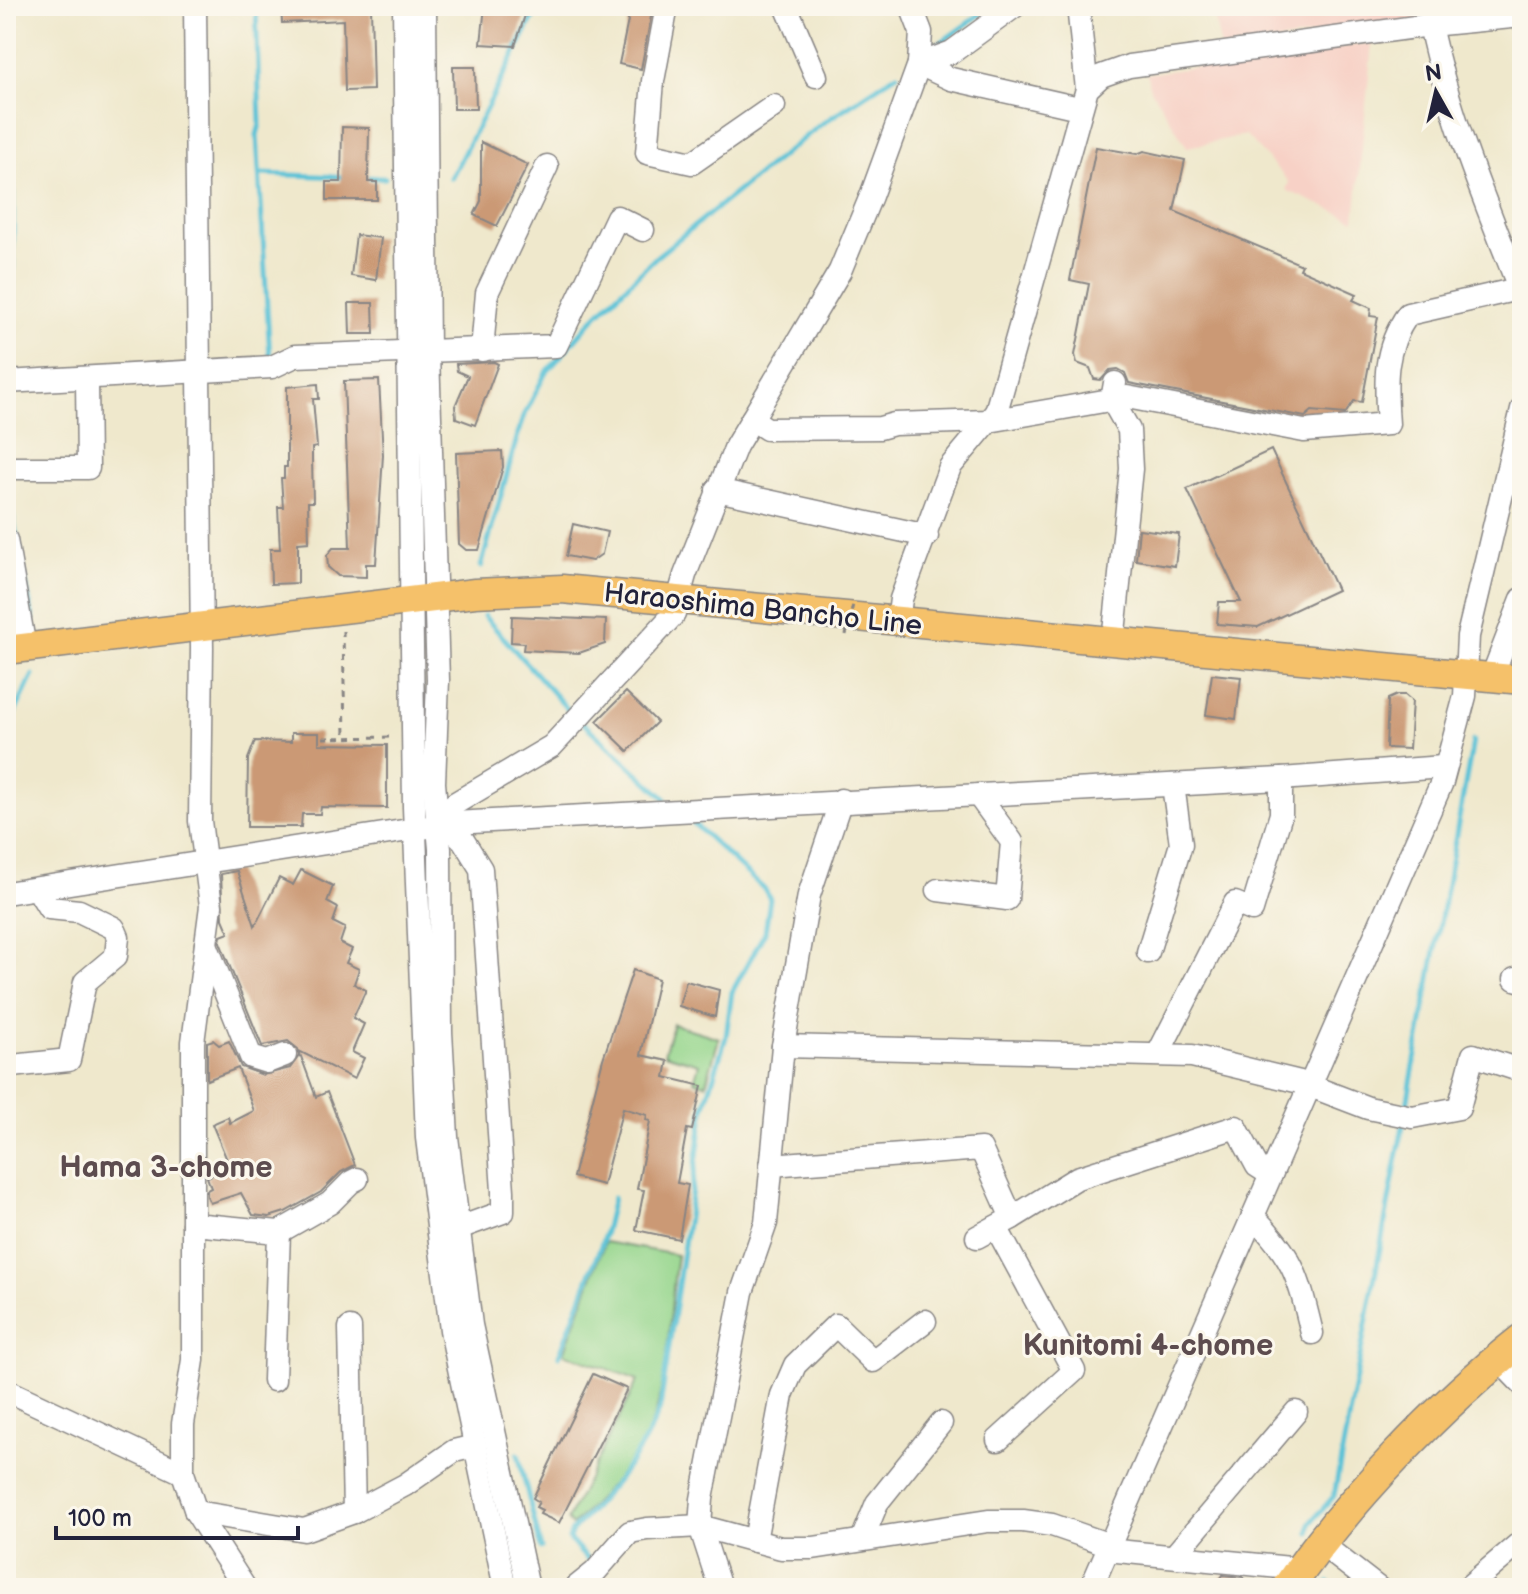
<svg xmlns="http://www.w3.org/2000/svg" width="1528" height="1594" font-family="'Balsamiq Sans',sans-serif">
  <rect width="100%" height="100%" fill="#fbf7ec"/>
  <filter id="ink" filterUnits="userSpaceOnUse"><feTurbulence type="fractalNoise" baseFrequency=".0125" numOctaves="2"/><feDisplacementMap in="SourceGraphic" scale="16" xChannelSelector="R" yChannelSelector="G"/><feConvolveMatrix kernelMatrix="1 2 1 2 8 2 1 2 1" color-interpolation-filters="sRGB"/></filter>
  <filter id="wash" filterUnits="userSpaceOnUse"><feTurbulence type="fractalNoise" baseFrequency=".006" numOctaves="4" result="noise"/><feDisplacementMap in="SourceGraphic" scale="32" xChannelSelector="R" yChannelSelector="G"/><feGaussianBlur stdDeviation="1.8" result="paint"/><feColorMatrix in="noise" values="0 0 0 0 0 0 0 0 0 0 0 0 0 0 0 0 0 1.4 0 .05"/><feComposite in="paint" operator="in"/></filter>
  <g filter="url(#wash)">
    <rect width="100%" height="100%" fill="#efe8cc"/>
    <g fill="#f7d1c6">
      <polygon points="1212,6 1509,6 1221,49"/>
      <polygon points="1372,43 1355,220 1286,190 1289,182 1246,135 1187,147 1149,86 1147,74"/>
      <polygon points="6,181 9,343 6,343"/>
    </g>
    <g fill="#96d68d" stroke="#5c7c64" stroke-width="2">
      <polygon points="673,1024 719,1038 706,1084 694,1081 699,1064 664,1054"/>
      <path d="M605 1242 677 1255C670 1303 669 1361 657 1408 645 1453 604 1494 572 1526L567 1520 638 1380 564 1353Z"/>
    </g>
    <g fill="none" stroke-linecap="round" stroke-linejoin="round">
      <g stroke="#5ac2d7" stroke-width="5">
        <polyline points="256,6 260,124 257,135 270,358"/>
        <polyline points="933,48 992,6"/>
        <polyline points="6,148 13,191 13,374"/>
        <polyline points="260,174 348,177"/>
        <polyline points="362,177 385,178"/>
        <polyline points="451,178 539,6"/>
        <polyline points="6,482 33,619"/>
        <polyline points="481,567 522,420 545,374 591,321 656,257 820,125 897,74"/>
        <polyline points="484,616 570,712"/>
        <polyline points="582,722 665,798"/>
        <polyline points="6,731 33,675"/>
        <polyline points="1406,1110 1473,741"/>
        <polyline points="559,1356 603,1240 613,1198"/>
        <polyline points="518,1454 541,1548"/>
        <polyline points="1309,1533 1310,1524 1334,1496 1404,1120"/>
        <path d="M592 1565 569 1539 572 1531C607 1494 642 1456 660 1408L704 1108 726 1037 732 992 765 932 770 899 765 890 692 822"/>
        <polyline points="1329,1582 1331,1588"/>
      </g>
    </g>
    <g id="blocks">
      <g fill="#cb9975">
        <polygon points="281,6 371,6 373,90 345,91 343,20 282,23"/>
        <polygon points="485,6 526,12 515,46 481,44"/>
        <polygon points="631,6 653,6 641,69 619,64"/>
        <polygon points="453,67 475,67 476,109 454,109"/>
        <polygon points="342,127 369,128 368,182 377,182 377,200 327,200 327,182 341,182"/>
        <polygon points="481,142 528,165 497,226 474,215 481,201"/>
        <polygon points="1096,147 1137,154 1144,151 1185,160 1174,211 1302,265 1300,269 1357,294 1353,300 1371,308 1370,316 1378,317 1362,402 1354,401 1345,414 1312,411 1305,417 1129,383 1125,373 1118,369 1110,370 1101,380 1094,379 1090,368 1077,363 1075,355 1089,284 1070,280"/>
        <polygon points="356,235 381,238 376,280 351,276"/>
        <polygon points="349,303 373,303 374,334 350,334"/>
        <polygon points="494,362 498,364 475,425 456,418 455,406 468,376 457,371 456,364"/>
        <polygon points="379,380 383,455 376,564 366,564 366,577 338,576 328,567 327,555 333,548 350,548 344,381"/>
        <polygon points="318,384 319,399 313,399 317,447 312,448 312,459 313,502 308,502 309,542 298,543 298,583 271,584 270,549 280,549 278,507 283,507 281,478 284,478 284,467 287,467 287,387"/>
        <polygon points="1271,450 1337,590 1258,627 1217,624 1219,602 1241,602 1187,489"/>
        <polygon points="502,451 503,467 479,550 466,550 459,544 456,453"/>
        <polygon points="573,524 607,532 602,554 592,561 566,556"/>
        <polygon points="1139,529 1179,534 1175,566 1136,560"/>
        <polygon points="512,616 606,620 605,644 579,653 523,650 524,643 511,642"/>
        <polygon points="1212,674 1241,677 1236,719 1206,715"/>
        <polygon points="626,692 657,722 628,751 597,721"/>
        <polygon points="1397,695 1405,695 1412,701 1409,749 1386,748 1388,699"/>
        <polygon points="291,733 319,733 319,744 387,745 387,808 321,807 320,814 302,814 301,827 247,827 248,759 255,741 291,742"/>
        <polygon points="301,870 333,886 327,902 338,908 333,922 345,928 340,943 352,949 346,963 359,969 354,984 366,990 353,1018 364,1024 352,1052 364,1058 354,1079 299,1051 316,1097 327,1092 355,1165 341,1172 321,1192 285,1212 269,1217 253,1215 241,1193 210,1203 207,1196 207,1190 211,1188 207,1177 230,1167 212,1124 228,1117 230,1123 254,1111 238,1068 207,1080 207,1042 213,1040 219,1045 229,1041 241,1067 263,1075 290,1068 299,1056 298,1049 288,1041 262,1046 220,942 221,936 229,933 223,919 221,874 237,871 255,926 279,878 293,885"/>
        <polygon points="633,970 658,979 641,1055 668,1061 665,1077 702,1086 692,1130 687,1129 677,1183 688,1185 679,1239 636,1230 644,1190 637,1189 650,1121 646,1120 647,1115 623,1108 603,1185 573,1177 603,1059"/>
        <polygon points="686,981 719,990 715,1017 679,1006"/>
        <polygon points="593,1374 627,1389 559,1523 540,1514 542,1510 536,1507 539,1502 533,1498"/>
        <polygon points="1223,1575 1242,1577 1258,1588 1214,1588"/>
      </g>
    </g>
  </g>
  <g filter="url(#ink)">
    <use href="#blocks" fill-opacity="0" stroke="#888584" stroke-width="2"/>
    <g fill="none" stroke-linecap="round" stroke-linejoin="round">
      <g stroke="#888584" stroke-width="25">
        <g id="minor">
          <polyline points="195,6 202,648 200,821 211,906 193,1042 193,1360 183,1424 183,1473 196,1512 245,1588"/>
          <polyline points="404,6 414,807 427,1138 451,1330 505,1588"/>
          <polyline points="425,6 428,352 438,680 434,783 440,849 441,1032 447,1137 471,1325 528,1588"/>
          <polyline points="667,6 653,81 647,153 692,163 774,106"/>
          <polyline points="786,6 816,76"/>
          <polyline points="1078,6 1087,89"/>
          <path d="M1430 25C1449 115 1484 199 1518 285"/>
          <polyline points="919,64 951,79 1079,108"/>
          <polyline points="919,64 952,52 1015,6"/>
          <polyline points="482,350 487,293 547,166"/>
          <polyline points="6,382 272,367 295,356 556,346 617,217 643,230"/>
          <path d="M752 419 767 429 880 428 894 424 989 421 1127 397 1304 431 1388 424C1385 382 1383 350 1408 314L1509 291 1522 284"/>
          <polyline points="6,468 88,468 87,380"/>
          <polyline points="717,490 927,536"/>
          <polyline points="6,540 25,648"/>
          <polyline points="898,622 901,599 950,467 996,412 1087,89 1101,76 1129,66 1430,25 1522,16"/>
          <polyline points="1113,642 1131,469 1129,430 1112,400 1115,383"/>
          <polyline points="1492,677 1522,599"/>
          <polyline points="938,890 1007,899 1012,842 978,795"/>
          <polyline points="6,893 454,823 1281,779 1443,767"/>
          <polyline points="206,944 251,1057 267,1062 285,1055"/>
          <polyline points="1148,952 1181,844 1173,785"/>
          <polyline points="1515,979 1522,981"/>
          <polyline points="783,1046 1192,1056 1300,1082 1368,1108 1412,1117 1459,1108 1473,1055 1522,1071"/>
          <polyline points="1158,1054 1235,903 1252,910 1281,814 1281,779"/>
          <polyline points="12,1066 69,1060 85,982 116,956 118,937 114,928 79,911 49,908 38,890"/>
          <polyline points="771,1165 981,1149 1012,1218 977,1237"/>
          <path d="M1253 1216C1295 1259 1298 1276 1312 1333"/>
          <polyline points="1012,1218 1077,1178 1236,1127 1257,1166 1271,1175"/>
          <polyline points="193,1224 279,1232 330,1203 351,1182 357,1179"/>
          <polyline points="996,1227 1074,1371 998,1440"/>
          <polyline points="459,1228 503,1212 503,1191 481,869 463,840 446,824 454,804 552,746 674,614 685,575 736,446 840,271 871,196 919,64 921,32 911,6"/>
          <polyline points="350,1328 354,1512"/>
          <polyline points="1498,1359 1522,1384"/>
          <polyline points="274,1380 279,1232"/>
          <polyline points="6,1390 183,1473"/>
          <polyline points="196,1512 304,1530 354,1512 405,1485 454,1451 475,1446"/>
          <polyline points="862,1540 877,1503 941,1423"/>
          <polyline points="755,1541 782,1395 795,1365 836,1325 873,1361 925,1321"/>
          <polyline points="1320,1543 1378,1588"/>
          <polyline points="1107,1550 1290,1568 1299,1572"/>
          <polyline points="1174,1556 1296,1412"/>
          <polyline points="575,1588 595,1572 630,1532 647,1529 700,1526 781,1548 813,1548 988,1521 1023,1521 1052,1525 1110,1545"/>
          <polyline points="720,1588 700,1526 702,1499 742,1292 766,1223 783,1046 809,895 841,800"/>
          <polyline points="1091,1588 1442,782 1465,696 1468,636 1522,409"/>
          <polyline points="1467,1588 1522,1541"/>
        </g>
      </g>
      <g stroke="#888584" stroke-width="31">
        <polyline id="major" points="6,650 475,593 562,589 1522,680"/>
      </g>
      <g stroke="#888584" stroke-width="35">
        <path id="highway" d="M1288 1588C1344 1504 1443 1402 1522 1340"/>
      </g>
      <g stroke="#888584" stroke-width="3" stroke-dasharray="6 6" stroke-linecap="butt">
        <polyline points="343,631 345,737"/>
        <polyline points="323,738 395,737"/>
      </g>
      <use href="#minor" stroke="#fff" stroke-width="22"/>
      <use href="#major" stroke="#f5c16b" stroke-width="28"/>
      <use href="#highway" stroke="#f5c16b" stroke-width="32"/>
      <polyline stroke="#888584" stroke-width="3" stroke-dasharray="6 6" stroke-linecap="butt" points="846,635 854,600"/>
    </g>
  </g>
  <g text-anchor="middle" stroke-width="6" stroke-linejoin="round" paint-order="stroke">
    <g font-size="28" fill="#22223b" stroke="#fbf7ec">
      <text transform="translate(763 608) rotate(6)" y="10">Haraoshima Bancho Line</text>
    </g>
    <g font-size="30" font-weight="bold" fill="#5d4c4f" stroke="#fbf7ec">
      <text x="166" y="1177">Hama 3-chome</text>
      <text x="1148" y="1355">Kunitomi 4-chome</text>
    </g>
  </g>
  <rect width="1528" height="1594" fill="none" stroke="#fbf7ec" stroke-width="32"/>
  <g transform="translate(1436 92) rotate(352)" stroke="#fbf7ec" stroke-width="6" paint-order="stroke">
  <path d="M0-6L14 30L0 20L-14 30Z" fill="#22223b"/>
  <text y="-12" font-size="22" font-weight="bold" text-anchor="middle" fill="#22223b">N</text>
  </g>
  <path d="M56 1526v12h242v-12" fill="none" stroke="#22223b" stroke-width="4"/>
  <text x="68" y="1526" font-size="24" fill="#22223b" stroke="#fbf7ec" stroke-width="6" paint-order="stroke">100 m</text>
</svg>
